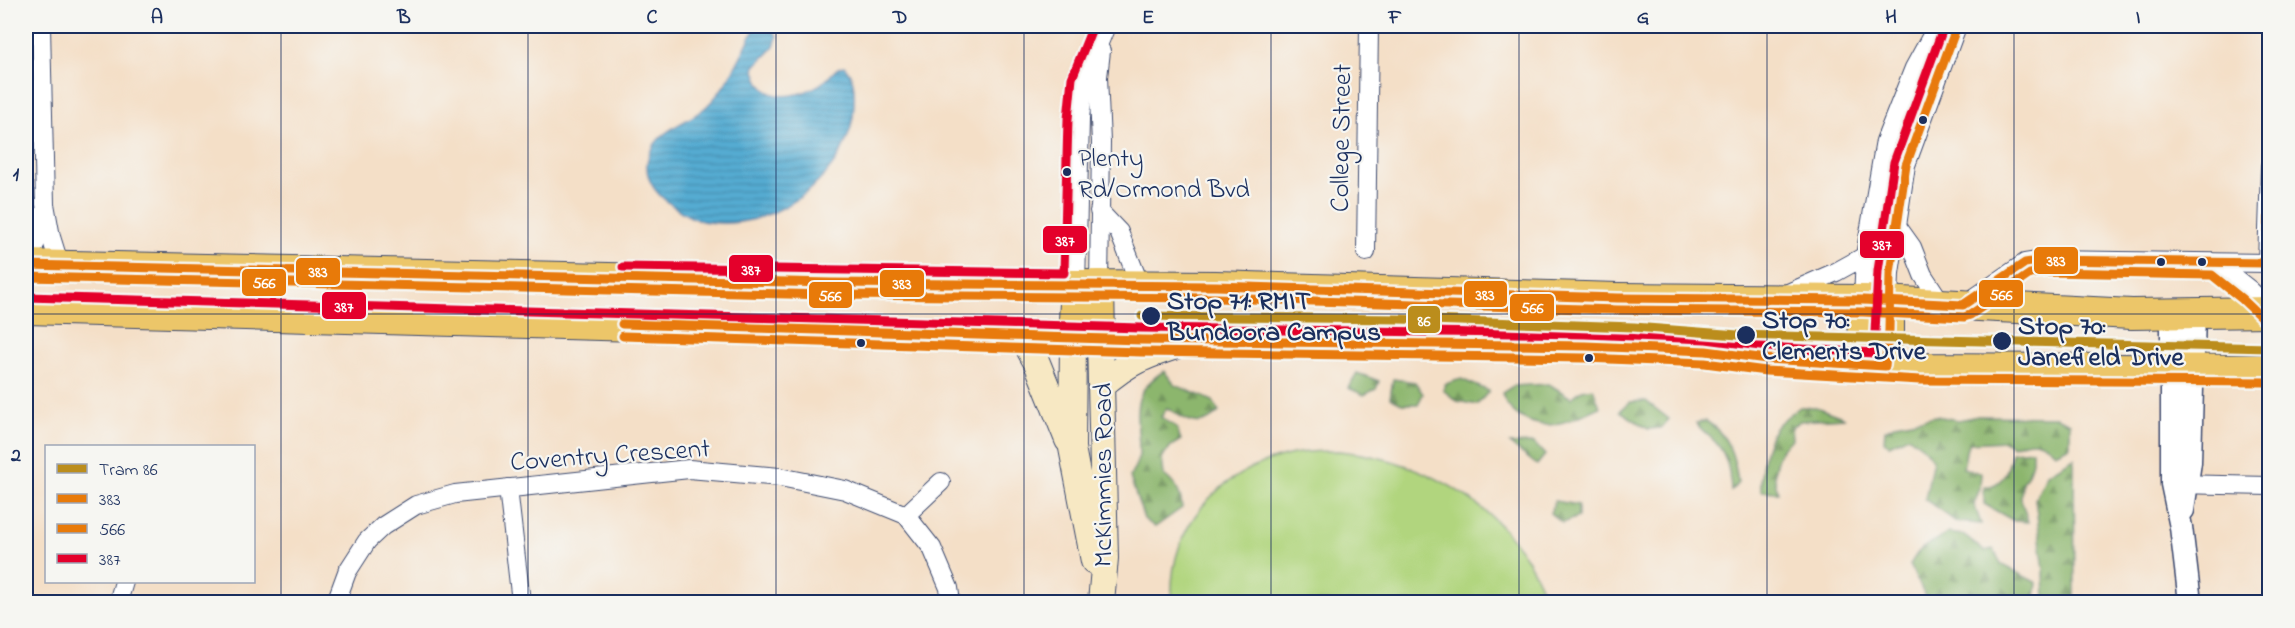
<svg xmlns="http://www.w3.org/2000/svg" width="2295" height="628" font-family="'Indie Flower',sans-serif">
  <defs>
    <pattern id="forest-firs" width="22" height="20" patternUnits="userSpaceOnUse" patternTransform="scale(1.5)"><rect width="22" height="20" fill="#8cb66d"/><path d="M5 1l3.5 6h-7zM16 11l3.5 6h-7z" fill="#72945d"/></pattern>
    <pattern id="water-rules" width="6" height="5" patternUnits="userSpaceOnUse" patternTransform="scale(1.5)"><rect width="6" height="5" fill="#55acd2"/><path d="M0 2.5h6" fill="none" stroke="#468cae"/></pattern>
  </defs>
  <rect width="100%" height="100%" fill="#f6f6f2"/>
  <filter id="ink" filterUnits="userSpaceOnUse"><feTurbulence type="fractalNoise" baseFrequency=".0167" numOctaves="2"/><feDisplacementMap in="SourceGraphic" scale="12" xChannelSelector="R" yChannelSelector="G"/><feConvolveMatrix kernelMatrix="1 2 1 2 8 2 1 2 1" color-interpolation-filters="sRGB"/></filter>
  <filter id="wash" filterUnits="userSpaceOnUse"><feTurbulence type="fractalNoise" baseFrequency=".008" numOctaves="4" result="noise"/><feDisplacementMap in="SourceGraphic" scale="24" xChannelSelector="R" yChannelSelector="G"/><feGaussianBlur stdDeviation="1.35" result="paint"/><feColorMatrix in="noise" values="0 0 0 0 0 0 0 0 0 0 0 0 0 0 0 0 0 1.4 0 .05"/><feComposite in="paint" operator="in"/></filter>
  <g filter="url(#wash)">
    <rect width="100%" height="100%" fill="#f4dfc7"/>
    <g fill="url(#forest-firs)" stroke="#547266" stroke-width="1.5">
      <path d="M1164 371 1175 385 1213 401 1219 412C1199 431 1188 421 1167 408L1161 417 1176 427 1181 440 1171 446 1162 458 1164 475C1176 484 1181 493 1182 508L1155 527 1144 519 1130 477C1133 470 1138 462 1139 455 1140 416 1125 396 1164 371Z"/>
      <polygon points="1357,373 1379,381 1376,389 1364,395 1348,388"/>
      <polygon points="1393,379 1415,382 1423,394 1418,404 1402,404 1390,398"/>
      <polygon points="1461,379 1489,391 1477,405 1457,401 1443,390 1445,384"/>
      <path d="M1549 384 1571 398 1582 390 1593 388 1600 407C1587 412 1574 420 1560 423 1537 430 1508 416 1502 393L1513 386Z"/>
      <polygon points="1646,401 1669,419 1661,428 1648,429 1620,411 1630,402"/>
      <path d="M1800 407H1816L1845 418 1800 421 1791 427 1792 439C1775 451 1771 474 1778 492L1761 491C1760 471 1764 445 1775 428 1781 420 1792 413 1800 407Z"/>
      <path d="M1936 416 1958 420 1978 416 2056 417 2070 423V446L2055 453C2041 438 2030 439 2013 446L2004 441 1970 443 1967 447 1963 468 1981 473 1980 488 1974 504 1981 524 1956 522 1925 499 1933 460 1924 448 1908 436 1889 445 1884 441 1885 430 1896 424Z"/>
      <path d="M1706 421C1729 435 1735 457 1738 483L1731 491C1730 474 1728 457 1717 444 1710 436 1702 431 1696 423Z"/>
      <polygon points="1534,443 1545,455 1537,465 1510,444"/>
      <path d="M2032 450V461L2028 475 2022 482 2021 499 2028 522 2014 521 1984 504V487C2004 486 2008 470 2012 452Z"/>
      <polygon points="2074,458 2075,602 2045,602 2044,570 2035,499 2047,474"/>
      <polygon points="1555,501 1578,505 1578,517 1562,523 1550,513"/>
      <path d="M1948 533 1963 535 1984 551 1993 549 2002 565 2037 583 2035 597 1971 592 1961 601 1964 602H1928L1910 565C1922 542 1928 547 1948 533Z"/>
    </g>
    <path fill="#b1d57e" stroke="#66826e" stroke-width="1.5" d="M1339 451C1431 460 1516 512 1547 602H1172C1168 527 1217 472 1289 455 1305 451 1323 451 1339 451Z"/>
    <path fill="url(#water-rules)" stroke="#386e98" stroke-width="1.5" d="M759 26H768L777 36C775 52 762 56 754 68 757 76 759 84 765 89 782 104 812 91 826 80 833 74 835 67 844 66 854 76 855 89 854 104 853 173 776 232 708 222 691 220 677 209 664 199 651 188 643 172 649 155 660 127 688 124 707 106 729 85 741 55 755 28Z"/>
  </g>
  <g filter="url(#ink)">
    <g fill="none" stroke-linecap="round" stroke-linejoin="round">
      <g stroke="#3c496e" stroke-width="20">
        <g id="minor">
          <polyline points="41,26 45,204 51,237 60,266"/>
          <polyline points="1099,211 1119,232 1140,285"/>
          <polyline points="1897,226 1912,247 1923,275 1942,304"/>
          <polyline points="1366,252 1369,26"/>
          <polyline points="2216,263 2250,290 2270,310"/>
          <polyline points="2267,263 2270,166"/>
          <polyline points="26,265 37,240 43,215"/>
          <polyline points="1076,285 1080,119 1084,79 1106,26"/>
          <polyline points="1099,285 1101,142 1098,77 1101,51"/>
          <polyline points="1786,294 1836,272 1865,256"/>
          <polyline points="1863,300 1865,256 1885,141 1914,68 1937,26"/>
          <polyline points="1889,301 1890,273 1906,165 1957,26"/>
          <polyline points="1964,305 2025,263 2044,260 2270,263"/>
          <polyline points="2175,484 2270,486"/>
          <polyline points="508,488 521,602"/>
          <polyline points="906,515 941,482"/>
          <polyline points="118,602 124,582"/>
          <polyline points="336,602 347,572 367,541 383,526 416,505 455,494 689,469 780,477 845,490 906,515 932,548 949,588 951,602"/>
        </g>
      </g>
      <g stroke="#3c496e" stroke-width="25">
        <g id="tertiary">
          <polyline points="2172,314 2172,484 2181,527 2190,602"/>
          <polyline points="2183,510 2190,462 2194,313"/>
        </g>
      </g>
      <g stroke="#3c496e" stroke-width="28">
        <g id="secondary">
          <polyline points="1022,336 1037,363 1068,440"/>
          <polyline points="1073,338 1072,448 1094,561"/>
          <polyline points="1100,339 1105,558 1101,602"/>
          <path d="M1102 385C1129 361 1145 356 1179 345"/>
        </g>
      </g>
      <g stroke="#3c496e" stroke-width="32">
        <g id="trunk">
          <polyline points="26,265 831,283 1216,286 1618,298 1863,300 2132,314 2270,312"/>
          <polyline points="1099,285 1100,339"/>
          <polyline points="26,309 1141,340 1585,346 1706,351 1767,359 1862,366 1920,368 2270,370"/>
          <polyline points="1073,338 1076,285"/>
          <polyline points="1862,366 1863,300"/>
          <polyline points="1885,366 1889,330 1889,301"/>
        </g>
      </g>
      <use href="#minor" stroke="#fff" stroke-width="18"/>
      <use href="#tertiary" stroke="#fff" stroke-width="22"/>
      <use href="#secondary" stroke="#f7e8c3" stroke-width="26"/>
      <use href="#trunk" stroke="#ecc669" stroke-width="30"/>
      <g stroke="#f6f6f2" stroke-width="14">
        <g id="bus-1">
          <polyline points="26,265 831,283 1216,286 1618,298 1863,300 1963,305 2025,263 2044,260 2267,263 2270,182"/>
          <polyline points="622,324 1141,340 1585,346 1706,351 1767,359 1885,366 1889,330 1890,273 1906,165 1957,26"/>
        </g>
      </g>
      <g stroke="#f6f6f2" stroke-width="14">
        <g id="bus-2">
          <polyline points="26,277 831,295 1216,298 1618,310 1863,312 1964,317 1970,315 2030,274 2045,272 2212,275 2242,299 2262,318"/>
          <polyline points="623,336 1141,352 1585,358 1705,363 1766,371 1920,380 2270,382"/>
        </g>
      </g>
      <g stroke="#f6f6f2" stroke-width="14">
        <g id="bus-3">
          <polyline points="623,267 1064,273 1068,119 1072,78 1093,26"/>
          <polyline points="26,297 1141,328 1585,334 1706,339 1768,347 1874,353 1878,271 1894,162 1944,26"/>
        </g>
      </g>
      <use href="#bus-1" stroke="#e87a09" stroke-width="9"/>
      <use href="#bus-2" stroke="#e87a09" stroke-width="9"/>
      <use href="#bus-3" stroke="#e4002b" stroke-width="9"/>
      <g stroke="#f6f6f2" stroke-width="14">
        <polyline id="tram-1" points="1142,316 1399,319 1634,327 1738,335 2270,348"/>
      </g>
      <use href="#tram-1" stroke="#bb8d1c" stroke-width="9"/>
    </g>
  </g>
  <path fill="none" stroke="#1b2f5e" stroke-width="1.5" stroke-opacity="0.55" d="M281 26V602M528 26V602M776 26V602M1024 26V602M1271 26V602M1519 26V602M1767 26V602M2014 26V602M26 314H2270"/>
  <g fill="#1b2f5e" stroke="#f6f6f2" stroke-width="2">
    <circle cx="1923" cy="120" r="5"/>
    <circle cx="1067" cy="172" r="5"/>
    <circle cx="2161" cy="262" r="5"/>
    <circle cx="2202" cy="262" r="5"/>
    <circle cx="1151" cy="316" r="10"/>
    <circle cx="1746" cy="335" r="10"/>
    <circle cx="2002" cy="341" r="10"/>
    <circle cx="861" cy="343" r="5"/>
    <circle cx="1589" cy="358" r="5"/>
  </g>
  <g text-anchor="middle" stroke-width="4.5" stroke-linejoin="round" paint-order="stroke">
    <g font-size="26" fill="#1b2f5e" stroke="#f6f6f2" text-anchor="start">
      <text x="1078" y="166">Plenty<tspan x="1078" dy="31">Rd/Ormond Bvd</tspan></text>
    </g>
    <g font-size="27" fill="#1b2f5e" stroke="#f6f6f2">
      <text transform="translate(1340 138) rotate(-89)" y="9">College Street</text>
      <text transform="translate(610 454) rotate(-4)" y="9">Coventry Crescent</text>
      <text transform="translate(1102 475) rotate(-90)" y="9">McKimmies Road</text>
    </g>
    <g font-size="27" font-weight="bold" fill="#1b2f5e" stroke="#f6f6f2" text-anchor="start">
      <text x="1167" y="309">Stop 71: RMIT<tspan x="1167" dy="31">Bundoora Campus</tspan></text>
      <text x="1762" y="328">Stop 70:<tspan x="1762" dy="31">Clements Drive</tspan></text>
      <text x="2018" y="334">Stop 70:<tspan x="2018" dy="31">Janefield Drive</tspan></text>
    </g>
  </g>
  <g stroke="#f6f6f2" stroke-width="2">
    <rect x="1042" y="225" width="46" height="29" rx="6" fill="#e4002b"/>
    <rect x="1859" y="230" width="46" height="29" rx="6" fill="#e4002b"/>
    <rect x="2033" y="246" width="46" height="29" rx="6" fill="#e87a09"/>
    <rect x="728" y="254" width="46" height="29" rx="6" fill="#e4002b"/>
    <rect x="295" y="257" width="46" height="29" rx="6" fill="#e87a09"/>
    <rect x="241" y="268" width="46" height="29" rx="6" fill="#e87a09"/>
    <rect x="879" y="269" width="46" height="29" rx="6" fill="#e87a09"/>
    <rect x="1978" y="279" width="46" height="29" rx="6" fill="#e87a09"/>
    <rect x="1463" y="280" width="45" height="28" rx="6" fill="#e87a09"/>
    <rect x="808" y="281" width="45" height="28" rx="6" fill="#e87a09"/>
    <rect x="321" y="291" width="46" height="29" rx="6" fill="#e4002b"/>
    <rect x="1509" y="293" width="46" height="29" rx="6" fill="#e87a09"/>
    <rect x="1407" y="305" width="34" height="29" rx="6" fill="#bb8d1c"/>
  </g>
  <g font-size="16" text-anchor="middle" font-weight="bold" fill="#fff">
    <text x="1065" y="246">387</text>
    <text x="1882" y="250">387</text>
    <text x="2056" y="266">383</text>
    <text x="751" y="275">387</text>
    <text x="318" y="277">383</text>
    <text x="264" y="288">566</text>
    <text x="902" y="289">383</text>
    <text x="2001" y="300">566</text>
    <text x="1485" y="300">383</text>
    <text x="830" y="301">566</text>
    <text x="344" y="312">387</text>
    <text x="1532" y="313">566</text>
    <text x="1424" y="326">86</text>
  </g>
  <rect width="2295" height="628" fill="none" stroke="#f6f6f2" stroke-width="66"/>
  <rect x="45" y="445" width="210" height="138" fill="#f6f6f2" stroke="#9ea6b7" stroke-width="1.5"/>
  <rect x="57" y="464" width="30" height="9" fill="#bb8d1c" stroke="#9ea6b7" stroke-width="1.5"/>
  <text x="99" y="475" font-size="18" fill="#1b2f5e">Tram 86</text>
  <rect x="57" y="494" width="30" height="9" fill="#e87a09" stroke="#9ea6b7" stroke-width="1.5"/>
  <text x="99" y="505" font-size="18" fill="#1b2f5e">383</text>
  <rect x="57" y="524" width="30" height="9" fill="#e87a09" stroke="#9ea6b7" stroke-width="1.5"/>
  <text x="99" y="535" font-size="18" fill="#1b2f5e">566</text>
  <rect x="57" y="554" width="30" height="9" fill="#e4002b" stroke="#9ea6b7" stroke-width="1.5"/>
  <text x="99" y="565" font-size="18" fill="#1b2f5e">387</text>
  <rect x="33" y="33" width="2229" height="562" fill="none" stroke="#1b2f5e" stroke-width="2"/>
  <g font-size="20" text-anchor="middle" font-weight="bold" fill="#1b2f5e">
    <text x="157" y="23">A</text>
    <text x="404" y="23">B</text>
    <text x="652" y="23">C</text>
    <text x="900" y="23">D</text>
    <text x="1148" y="23">E</text>
    <text x="1395" y="23">F</text>
    <text x="1643" y="23">G</text>
    <text x="1891" y="23">H</text>
    <text x="2138" y="23">I</text>
    <text x="16" y="180">1</text>
    <text x="16" y="461">2</text>
  </g>
</svg>
